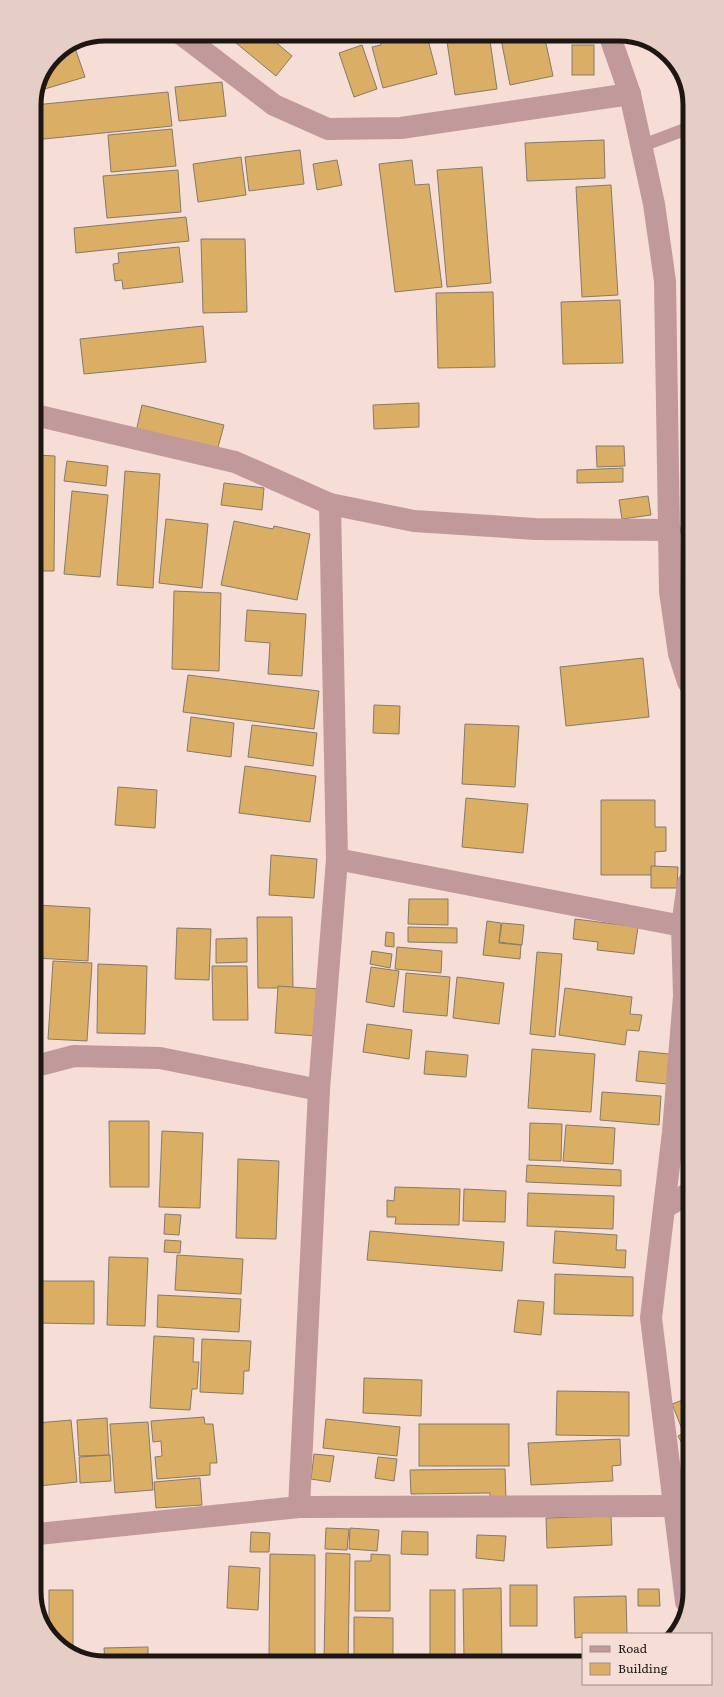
<svg xmlns="http://www.w3.org/2000/svg" width="724" height="1697" font-family="Literata,serif">
  <rect width="100%" height="100%" fill="#f6ded6"/>
  <g fill="#daae64" stroke="#857a69">
    <polygon points="234,34 266,34 292,56 276,76 230,38"/>
    <polygon points="379,34 421,34 422,38 427,36 437,74 383,88 372,47 381,45"/>
    <polygon points="489,34 497,89 455,95 446,35"/>
    <polygon points="500,34 544,34 553,76 510,85"/>
    <polygon points="73,42 85,77 38,91 55,55"/>
    <polygon points="362,45 377,89 354,97 339,53"/>
    <rect x="572" y="45" width="22" height="30"/>
    <polygon points="222,82 226,116 179,121 175,87"/>
    <polygon points="168,92 172,126 34,140 34,105"/>
    <polygon points="172,129 176,166 111,172 108,135"/>
    <polygon points="604,140 605,178 527,181 525,143"/>
    <polygon points="300,150 304,184 249,191 245,157"/>
    <polygon points="241,157 246,195 198,202 193,164"/>
    <polygon points="337,160 342,185 317,190 313,164"/>
    <polygon points="412,160 415,185 429,184 442,287 395,292 379,164"/>
    <polygon points="482,167 491,283 447,287 437,170"/>
    <polygon points="178,170 181,212 107,218 103,176"/>
    <polygon points="611,185 618,295 582,297 576,187"/>
    <polygon points="186,217 189,241 76,253 74,228"/>
    <polygon points="201,239 245,239 247,312 203,313"/>
    <polygon points="179,247 183,282 123,289 122,280 115,281 113,264 119,263 118,253"/>
    <polygon points="493,292 495,367 438,368 436,293"/>
    <polygon points="620,300 623,363 563,364 561,302"/>
    <polygon points="203,326 206,362 84,374 80,339"/>
    <polygon points="419,403 419,427 374,429 373,405"/>
    <polygon points="142,405 224,425 217,451 136,432"/>
    <polygon points="596,446 624,446 625,466 597,467"/>
    <polygon points="35,455 55,456 54,571 35,571"/>
    <polygon points="67,461 108,466 106,486 64,481"/>
    <polygon points="623,468 623,482 577,483 577,470"/>
    <polygon points="125,471 160,474 153,588 117,585"/>
    <polygon points="224,483 264,488 262,510 221,505"/>
    <polygon points="72,491 108,495 100,577 64,574"/>
    <polygon points="648,496 651,515 622,519 619,500"/>
    <polygon points="166,519 208,524 202,588 159,583"/>
    <polygon points="234,521 273,529 274,526 310,534 297,600 221,585"/>
    <polygon points="174,591 221,593 219,671 172,669"/>
    <polygon points="247,610 306,614 302,676 268,674 270,643 245,641"/>
    <polygon points="643,658 649,717 566,726 560,667"/>
    <polygon points="188,675 319,691 314,729 183,712"/>
    <polygon points="374,705 400,706 399,734 373,733"/>
    <polygon points="191,717 234,723 231,757 187,751"/>
    <polygon points="465,724 519,726 515,787 462,784"/>
    <polygon points="252,725 317,733 313,766 248,757"/>
    <polygon points="245,766 316,776 310,822 239,813"/>
    <polygon points="118,787 157,790 155,828 115,825"/>
    <polygon points="466,798 528,804 523,853 462,847"/>
    <polygon points="601,800 655,800 655,827 666,827 666,851 655,852 655,875 601,875"/>
    <polygon points="271,855 317,859 314,898 269,895"/>
    <polygon points="651,866 678,867 677,888 651,888"/>
    <polygon points="409,899 448,899 448,925 408,924"/>
    <polygon points="36,905 90,908 88,961 36,958"/>
    <polygon points="257,917 292,917 293,988 258,988"/>
    <polygon points="575,919 638,927 634,954 597,950 598,942 573,939"/>
    <polygon points="487,921 501,923 499,943 521,945 520,959 483,955"/>
    <polygon points="502,923 524,925 522,945 499,942"/>
    <polygon points="408,927 457,928 457,943 408,942"/>
    <polygon points="177,928 211,929 209,980 175,979"/>
    <polygon points="386,932 394,933 394,947 385,946"/>
    <polygon points="247,938 247,962 216,963 216,939"/>
    <polygon points="397,947 442,951 441,973 395,969"/>
    <polygon points="372,951 392,954 390,968 370,964"/>
    <polygon points="537,952 562,954 555,1037 530,1034"/>
    <polygon points="53,961 92,963 87,1041 48,1039"/>
    <polygon points="98,964 147,966 145,1034 97,1033"/>
    <polygon points="212,966 247,966 248,1020 213,1020"/>
    <polygon points="371,967 399,971 394,1007 366,1002"/>
    <polygon points="406,973 450,977 447,1016 403,1012"/>
    <polygon points="457,977 504,983 499,1024 453,1018"/>
    <polygon points="278,986 320,989 317,1036 275,1033"/>
    <polygon points="565,988 632,997 630,1014 642,1015 639,1031 627,1030 625,1045 559,1035"/>
    <polygon points="367,1024 412,1030 409,1059 363,1052"/>
    <polygon points="532,1049 595,1054 591,1112 528,1108"/>
    <polygon points="426,1051 468,1055 466,1077 424,1074"/>
    <polygon points="639,1051 669,1054 667,1084 636,1081"/>
    <polygon points="602,1092 661,1096 659,1125 600,1120"/>
    <polygon points="109,1121 149,1121 149,1187 110,1187"/>
    <polygon points="530,1123 562,1124 561,1161 529,1160"/>
    <polygon points="566,1125 615,1128 613,1164 563,1161"/>
    <polygon points="162,1131 203,1133 200,1208 159,1207"/>
    <polygon points="238,1159 279,1161 276,1239 236,1238"/>
    <polygon points="527,1165 621,1170 621,1186 526,1182"/>
    <polygon points="395,1187 460,1189 459,1225 395,1224 396,1217 387,1217 387,1200 394,1201"/>
    <polygon points="464,1189 506,1191 505,1222 463,1221"/>
    <polygon points="528,1193 614,1196 613,1229 527,1226"/>
    <polygon points="165,1214 181,1215 179,1235 164,1234"/>
    <polygon points="370,1231 504,1242 502,1271 367,1260"/>
    <polygon points="555,1231 617,1235 616,1250 626,1250 625,1268 553,1263"/>
    <polygon points="165,1240 181,1241 180,1253 164,1252"/>
    <polygon points="177,1255 243,1259 241,1294 175,1290"/>
    <polygon points="109,1257 148,1258 145,1326 107,1325"/>
    <polygon points="555,1274 633,1277 633,1316 554,1314"/>
    <polygon points="37,1281 94,1281 94,1324 37,1323"/>
    <polygon points="158,1295 241,1299 239,1332 157,1327"/>
    <polygon points="518,1300 544,1302 541,1335 514,1332"/>
    <polygon points="154,1336 194,1338 193,1362 199,1362 197,1389 192,1389 190,1410 150,1408"/>
    <polygon points="202,1339 251,1341 249,1371 244,1371 243,1394 200,1392"/>
    <polygon points="364,1378 422,1380 421,1416 363,1413"/>
    <polygon points="557,1391 629,1392 629,1436 556,1435"/>
    <polygon points="688,1398 690,1426 682,1429 672,1404"/>
    <polygon points="204,1417 205,1424 213,1424 217,1463 210,1463 210,1475 157,1479 155,1457 162,1456 161,1441 153,1442 151,1421"/>
    <polygon points="107,1418 109,1455 79,1456 77,1420"/>
    <polygon points="326,1419 400,1427 397,1456 323,1448"/>
    <polygon points="71,1420 77,1482 39,1486 37,1423"/>
    <polygon points="148,1422 153,1490 115,1493 110,1424"/>
    <rect x="419" y="1424" width="90" height="42"/>
    <polygon points="690,1430 690,1459 678,1436"/>
    <polygon points="620,1439 621,1465 612,1466 613,1481 531,1485 528,1443"/>
    <polygon points="314,1454 334,1456 330,1482 311,1479"/>
    <polygon points="110,1455 111,1481 80,1483 79,1457"/>
    <polygon points="378,1457 397,1459 394,1481 375,1478"/>
    <polygon points="505,1469 506,1499 490,1499 490,1493 411,1494 410,1470"/>
    <polygon points="200,1478 202,1505 156,1508 154,1482"/>
    <polygon points="611,1516 612,1545 547,1548 546,1518"/>
    <polygon points="326,1528 349,1529 347,1550 325,1549"/>
    <polygon points="350,1528 379,1530 377,1551 349,1549"/>
    <polygon points="402,1531 428,1532 428,1555 401,1554"/>
    <polygon points="251,1532 270,1533 269,1552 250,1552"/>
    <polygon points="477,1535 506,1536 504,1561 476,1558"/>
    <polygon points="326,1553 350,1554 348,1661 324,1661"/>
    <polygon points="270,1554 315,1555 315,1657 269,1657"/>
    <polygon points="371,1554 390,1555 390,1611 355,1611 355,1561 371,1561"/>
    <polygon points="229,1566 260,1568 258,1610 227,1608"/>
    <rect x="510" y="1585" width="27" height="41"/>
    <polygon points="501,1588 502,1660 464,1660 463,1589"/>
    <polygon points="638,1589 659,1589 660,1606 638,1606"/>
    <polygon points="49,1590 73,1590 73,1652 62,1648 49,1630"/>
    <rect x="430" y="1590" width="25" height="71"/>
    <polygon points="626,1596 627,1634 583,1634 583,1637 575,1638 574,1597"/>
    <polygon points="354,1617 393,1618 393,1661 354,1661"/>
    <polygon points="148,1647 148,1663 105,1663 104,1648"/>
  </g>
  <g fill="none" stroke-linecap="round" stroke-linejoin="round">
    <polyline stroke="#c1999a" stroke-width="13" points="641,146 686,129"/>
    <g stroke="#c1999a" stroke-width="22">
      <polyline points="181,34 274,105 328,129 401,128 630,94"/>
      <polyline points="609,34 630,94 654,204 665,281 670,592 679,654 688,682"/>
      <polyline points="35,415 235,462 330,504 414,521 535,529 670,530"/>
      <polyline points="337,859 682,926"/>
      <polyline points="36,1066 74,1056 160,1058 319,1090"/>
      <polyline points="664,1208 689,1193"/>
      <polyline points="299,1507 319,1090 337,859 330,504"/>
      <polyline points="38,1534 299,1507 674,1506"/>
      <polyline points="686,1602 651,1318 673,1132 684,996 682,926 688,883"/>
    </g>
  </g>
  <path d="M0 0H724V1697H0ZM105 41H619A64 64 0 0 1 683 105V1592A64 64 0 0 1 619 1656H105A64 64 0 0 1 41 1592V105A64 64 0 0 1 105 41Z" fill="#e5cec6" fill-rule="evenodd"/>
  <path fill="none" stroke="#1e1613" stroke-width="5" d="M105 41H619A64 64 0 0 1 683 105V1592A64 64 0 0 1 619 1656H105A64 64 0 0 1 41 1592V105A64 64 0 0 1 105 41Z"/>
  <rect x="582" y="1633" width="130" height="52" fill="#f6ded6" stroke="#a08e88"/>
  <rect x="590" y="1646" width="20" height="6" fill="#c1999a" stroke="#a08e88"/>
  <text x="618" y="1653" font-size="12" fill="#1e1613">Road</text>
  <rect x="590" y="1663" width="20" height="12" fill="#daae64" stroke="#a08e88"/>
  <text x="618" y="1673" font-size="12" fill="#1e1613">Building</text>
</svg>
